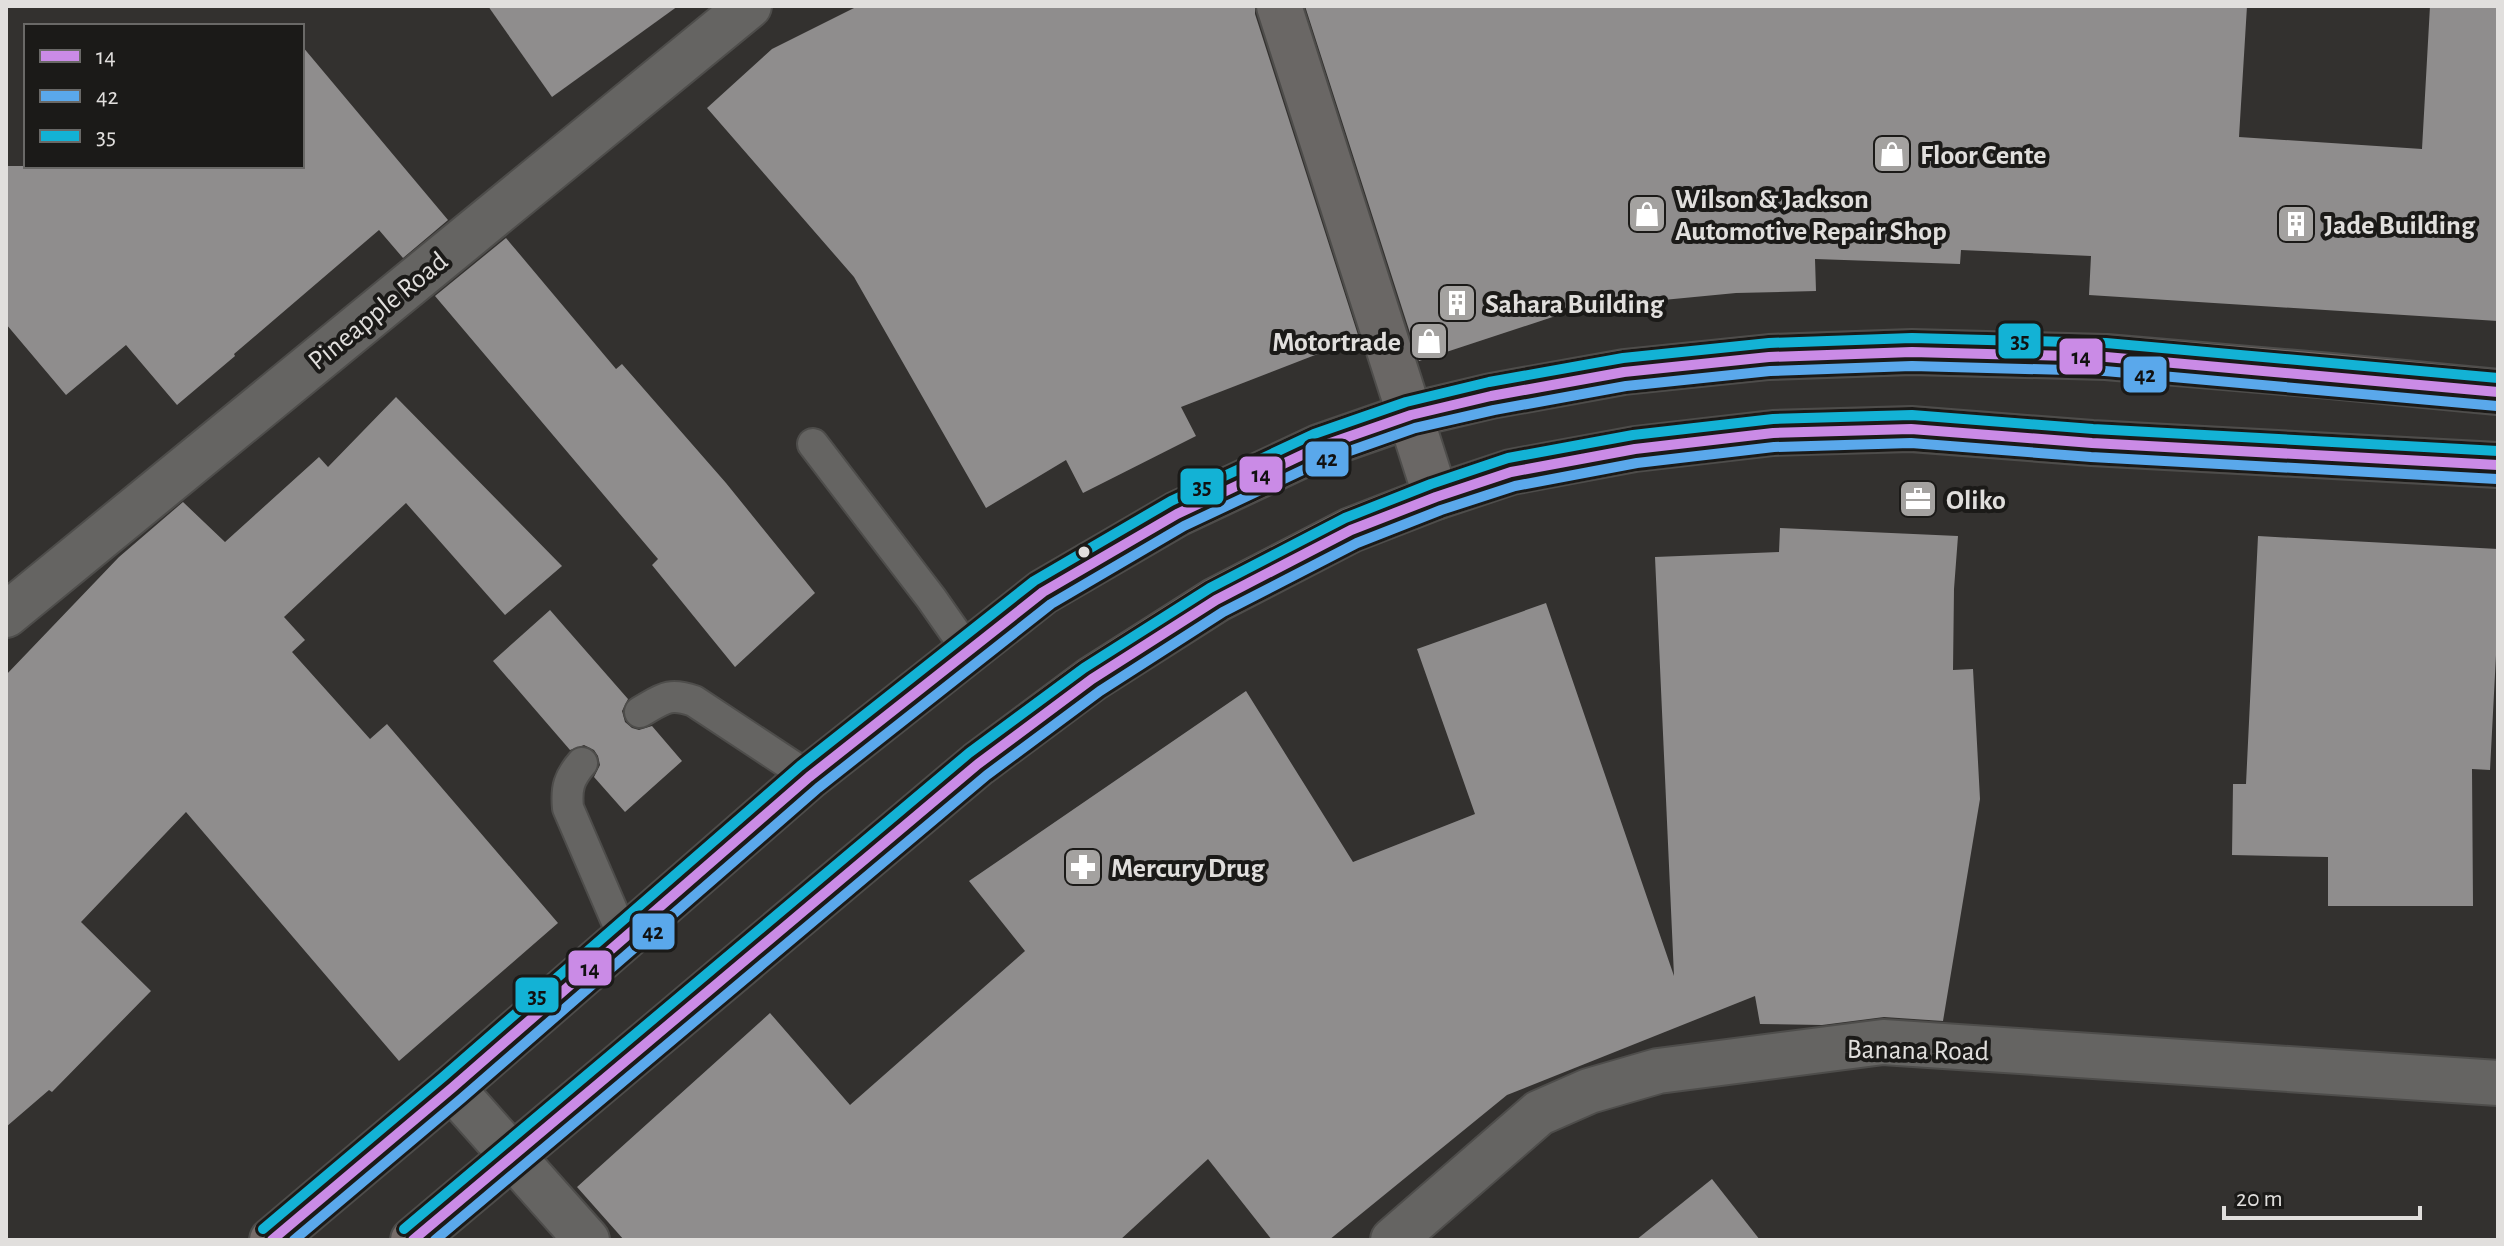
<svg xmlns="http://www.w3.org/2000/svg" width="2504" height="1246" font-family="'Alegreya Sans',sans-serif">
  <rect width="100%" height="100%" fill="#33312f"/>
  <g fill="#8f8d8d">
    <polygon points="488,6 678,6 552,97"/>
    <polygon points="858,6 1255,6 1255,14 1359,338 1181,407 1196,436 1083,493 1066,460 986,508 854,277 707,108 772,49"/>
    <polygon points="1305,6 2247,6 2239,137 2422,149 2430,6 2498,6 2498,321 2089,295 2091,256 1961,250 1960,264 1815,259 1816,291 1736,293 1580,308 1419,361"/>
    <polygon points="302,46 448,220 403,258 379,230 234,354 235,356 177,405 126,345 66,395 6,324 6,166 302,166"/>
    <polygon points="506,238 616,369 622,364 726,483 815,593 735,667 652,565 658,559 435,296"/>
    <polygon points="396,397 562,566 505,615 406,503 284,617 305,640 292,652 370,739 387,724 558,923 399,1061 186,812 81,922 151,991 52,1092 49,1090 6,1127 6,675 119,557 183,502 225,542 319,457 328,467"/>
    <polygon points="1780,528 1958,536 1954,589 1953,670 1973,669 1980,799 1943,1021 1884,1017 1822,1025 1760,1024 1755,996 1507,1095 1329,1240 1272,1240 1208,1159 1120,1240 624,1240 577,1187 770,1013 850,1105 1025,951 969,881 1246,691 1353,862 1475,814 1417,649 1546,603 1674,976 1655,557 1779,552"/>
    <polygon points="2258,536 2498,549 2498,617 2490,770 2472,769 2473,906 2328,906 2328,857 2232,855 2233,784 2246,784"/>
    <polygon points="550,610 628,699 622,711 625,722 632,728 639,730 652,726 682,761 625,812 594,777 600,765 598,756 594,750 584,745 570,750 493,661"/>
    <polygon points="1712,1179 1760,1240 1636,1240"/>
  </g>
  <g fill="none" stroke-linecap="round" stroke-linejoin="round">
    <g stroke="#4e4d4b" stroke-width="34">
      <g id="service">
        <polyline points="813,444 931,598 968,651"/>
        <path d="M640 712C663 699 668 692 694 701L809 777"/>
        <path d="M582 763C569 778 566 788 568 808L624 938"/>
      </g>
    </g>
    <g stroke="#4e4d4b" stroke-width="48">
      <g id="minor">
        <polyline points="6,615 749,6"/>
        <polyline points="452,1088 587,1240"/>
        <polyline points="1393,1240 1539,1113 1589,1091 1658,1071 1883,1042 2498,1083"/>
      </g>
    </g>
    <g stroke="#4e4d4b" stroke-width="48">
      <polyline id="secondary" points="1279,6 1436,497"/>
    </g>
    <g stroke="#4e4d4b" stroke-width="48">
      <g id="trunk">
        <polyline points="272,1240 452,1088 809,777 1043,592 1177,514 1319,447 1411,415 1491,396 1624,372 1769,357 1912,352 2106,357 2331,376 2498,392"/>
        <polyline points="413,1240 978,764 1092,679 1216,600 1351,530 1436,497 1511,472 1635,449 1773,433 1911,429 2092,443 2498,465"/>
      </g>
    </g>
    <use href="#service" stroke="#656462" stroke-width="30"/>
    <use href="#minor" stroke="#656462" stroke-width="44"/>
    <use href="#secondary" stroke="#6a6765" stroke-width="44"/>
    <use href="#trunk" stroke="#756c69" stroke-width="44"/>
    <g stroke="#1b1a18" stroke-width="16">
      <g id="bus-1">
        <polyline points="272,1240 452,1088 809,777 1043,592 1177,514 1319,447 1411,415 1491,396 1624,372 1769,357 1912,352 2106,357 2498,392"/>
        <polyline points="413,1240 978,764 1092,679 1216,600 1351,530 1436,497 1511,472 1635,449 1773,433 1911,429 2092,443 2498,465"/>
      </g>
    </g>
    <g stroke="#1b1a18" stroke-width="16">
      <g id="bus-2">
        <polyline points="294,1240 461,1099 818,788 1051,604 1184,526 1324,460 1415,428 1494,410 1626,386 1770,371 1912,366 2105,371 2497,406"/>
        <polyline points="435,1240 987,775 1100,691 1223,612 1357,543 1441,510 1515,486 1637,463 1774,447 1911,443 2091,457 2497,479"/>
      </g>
    </g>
    <g stroke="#1b1a18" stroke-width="16">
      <g id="bus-3">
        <polyline points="263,1229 443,1077 800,766 1034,581 1171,501 1314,434 1406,402 1489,382 1623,358 1769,343 1912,338 2106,343 2498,378"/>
        <polyline points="404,1229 969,753 1084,668 1210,588 1345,518 1431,484 1508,458 1633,435 1773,419 1912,415 2093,429 2498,451"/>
      </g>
    </g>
    <use href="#bus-1" stroke="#ca8be6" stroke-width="10"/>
    <use href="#bus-2" stroke="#5aa8eb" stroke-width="10"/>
    <use href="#bus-3" stroke="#13b2d5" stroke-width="10"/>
  </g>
  <defs>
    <g id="shop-square" transform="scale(2)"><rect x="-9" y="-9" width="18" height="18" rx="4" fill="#a4a2a0" stroke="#1b1a18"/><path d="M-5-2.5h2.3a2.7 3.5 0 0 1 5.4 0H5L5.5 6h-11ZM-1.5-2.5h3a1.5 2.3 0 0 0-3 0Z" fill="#fff"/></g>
    <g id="building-square" transform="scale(2)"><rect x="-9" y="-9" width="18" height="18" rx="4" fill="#a4a2a0" stroke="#1b1a18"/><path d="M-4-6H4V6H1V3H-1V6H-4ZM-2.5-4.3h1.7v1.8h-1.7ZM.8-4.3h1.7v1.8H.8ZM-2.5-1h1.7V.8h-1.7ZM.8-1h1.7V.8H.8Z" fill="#fff"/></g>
    <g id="office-square" transform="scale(2)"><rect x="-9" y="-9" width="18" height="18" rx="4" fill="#a4a2a0" stroke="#1b1a18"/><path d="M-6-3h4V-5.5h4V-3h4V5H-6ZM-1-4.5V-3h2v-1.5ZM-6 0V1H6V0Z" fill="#fff"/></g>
    <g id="pharmacy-square" transform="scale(2)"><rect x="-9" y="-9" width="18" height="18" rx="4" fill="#a4a2a0" stroke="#1b1a18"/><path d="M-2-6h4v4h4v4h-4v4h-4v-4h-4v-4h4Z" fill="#fff"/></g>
  </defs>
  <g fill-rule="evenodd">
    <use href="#shop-square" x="1892" y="154"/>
    <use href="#shop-square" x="1647" y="214"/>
    <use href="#building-square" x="2296" y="224"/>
    <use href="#building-square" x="1457" y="303"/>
    <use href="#shop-square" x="1429" y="341"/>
    <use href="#office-square" x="1918" y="499"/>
    <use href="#pharmacy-square" x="1083" y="867"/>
  </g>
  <circle fill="#e1dfdd" stroke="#1b1a18" stroke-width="3" cx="1084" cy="552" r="7"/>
  <g text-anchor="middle" stroke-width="8" stroke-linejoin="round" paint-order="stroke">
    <g font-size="28" font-weight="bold" fill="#e1dfdd" stroke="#1b1a18" text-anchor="start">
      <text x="1920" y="164">Floor Cente</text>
      <text x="1675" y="208">Wilson &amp; Jackson<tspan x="1675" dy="32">Automotive Repair Shop</tspan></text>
      <text x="2324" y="234">Jade Building</text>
      <text x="1485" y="313">Sahara Building</text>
      <text x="1401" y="351" text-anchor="end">Motortrade</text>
      <text x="1946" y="509">Oliko</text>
      <text x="1111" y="877">Mercury Drug</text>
    </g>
    <g font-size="28" fill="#e1dfdd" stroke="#1b1a18">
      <text transform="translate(377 310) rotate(-39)" y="10">Pineapple Road</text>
      <text transform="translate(1918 1049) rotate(1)" y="10">Banana Road</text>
    </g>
  </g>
  <g stroke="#1b1a18" stroke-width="3">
    <rect x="1997" y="322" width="45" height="38" rx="8" fill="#13b2d5"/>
    <rect x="2058" y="337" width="46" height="39" rx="8" fill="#ca8be6"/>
    <rect x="2122" y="355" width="46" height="39" rx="8" fill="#5aa8eb"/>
    <rect x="1304" y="440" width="46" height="38" rx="8" fill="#5aa8eb"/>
    <rect x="1238" y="455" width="46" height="39" rx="8" fill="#ca8be6"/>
    <rect x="1179" y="467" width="46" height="39" rx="8" fill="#13b2d5"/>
    <rect x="631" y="912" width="45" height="39" rx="8" fill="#5aa8eb"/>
    <rect x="567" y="949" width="46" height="38" rx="8" fill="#ca8be6"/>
    <rect x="514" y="976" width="46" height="38" rx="8" fill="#13b2d5"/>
  </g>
  <g font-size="22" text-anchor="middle" font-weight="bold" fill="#111">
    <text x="2020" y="348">35</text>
    <text x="2081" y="364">14</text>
    <text x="2145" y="382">42</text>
    <text x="1327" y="466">42</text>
    <text x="1261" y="482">14</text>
    <text x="1202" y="494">35</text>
    <text x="653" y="939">42</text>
    <text x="590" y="976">14</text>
    <text x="537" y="1003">35</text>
  </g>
  <rect width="2504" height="1246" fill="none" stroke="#e1dfdd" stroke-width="16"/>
  <rect x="24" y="24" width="280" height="144" fill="#1b1a18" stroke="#6a6967" stroke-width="2"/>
  <rect x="40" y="50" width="40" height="12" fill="#ca8be6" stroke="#6a6967" stroke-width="2"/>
  <text x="96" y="64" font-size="24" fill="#e1dfdd">14</text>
  <rect x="40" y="90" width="40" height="12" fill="#5aa8eb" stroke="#6a6967" stroke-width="2"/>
  <text x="96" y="104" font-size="24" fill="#e1dfdd">42</text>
  <rect x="40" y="130" width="40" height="12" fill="#13b2d5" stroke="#6a6967" stroke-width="2"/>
  <text x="96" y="144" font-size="24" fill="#e1dfdd">35</text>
  <path d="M2224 1206v12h196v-12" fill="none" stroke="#e1dfdd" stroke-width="4"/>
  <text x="2236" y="1206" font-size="24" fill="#e1dfdd" stroke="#1b1a18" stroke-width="6" paint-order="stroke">20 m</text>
</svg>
